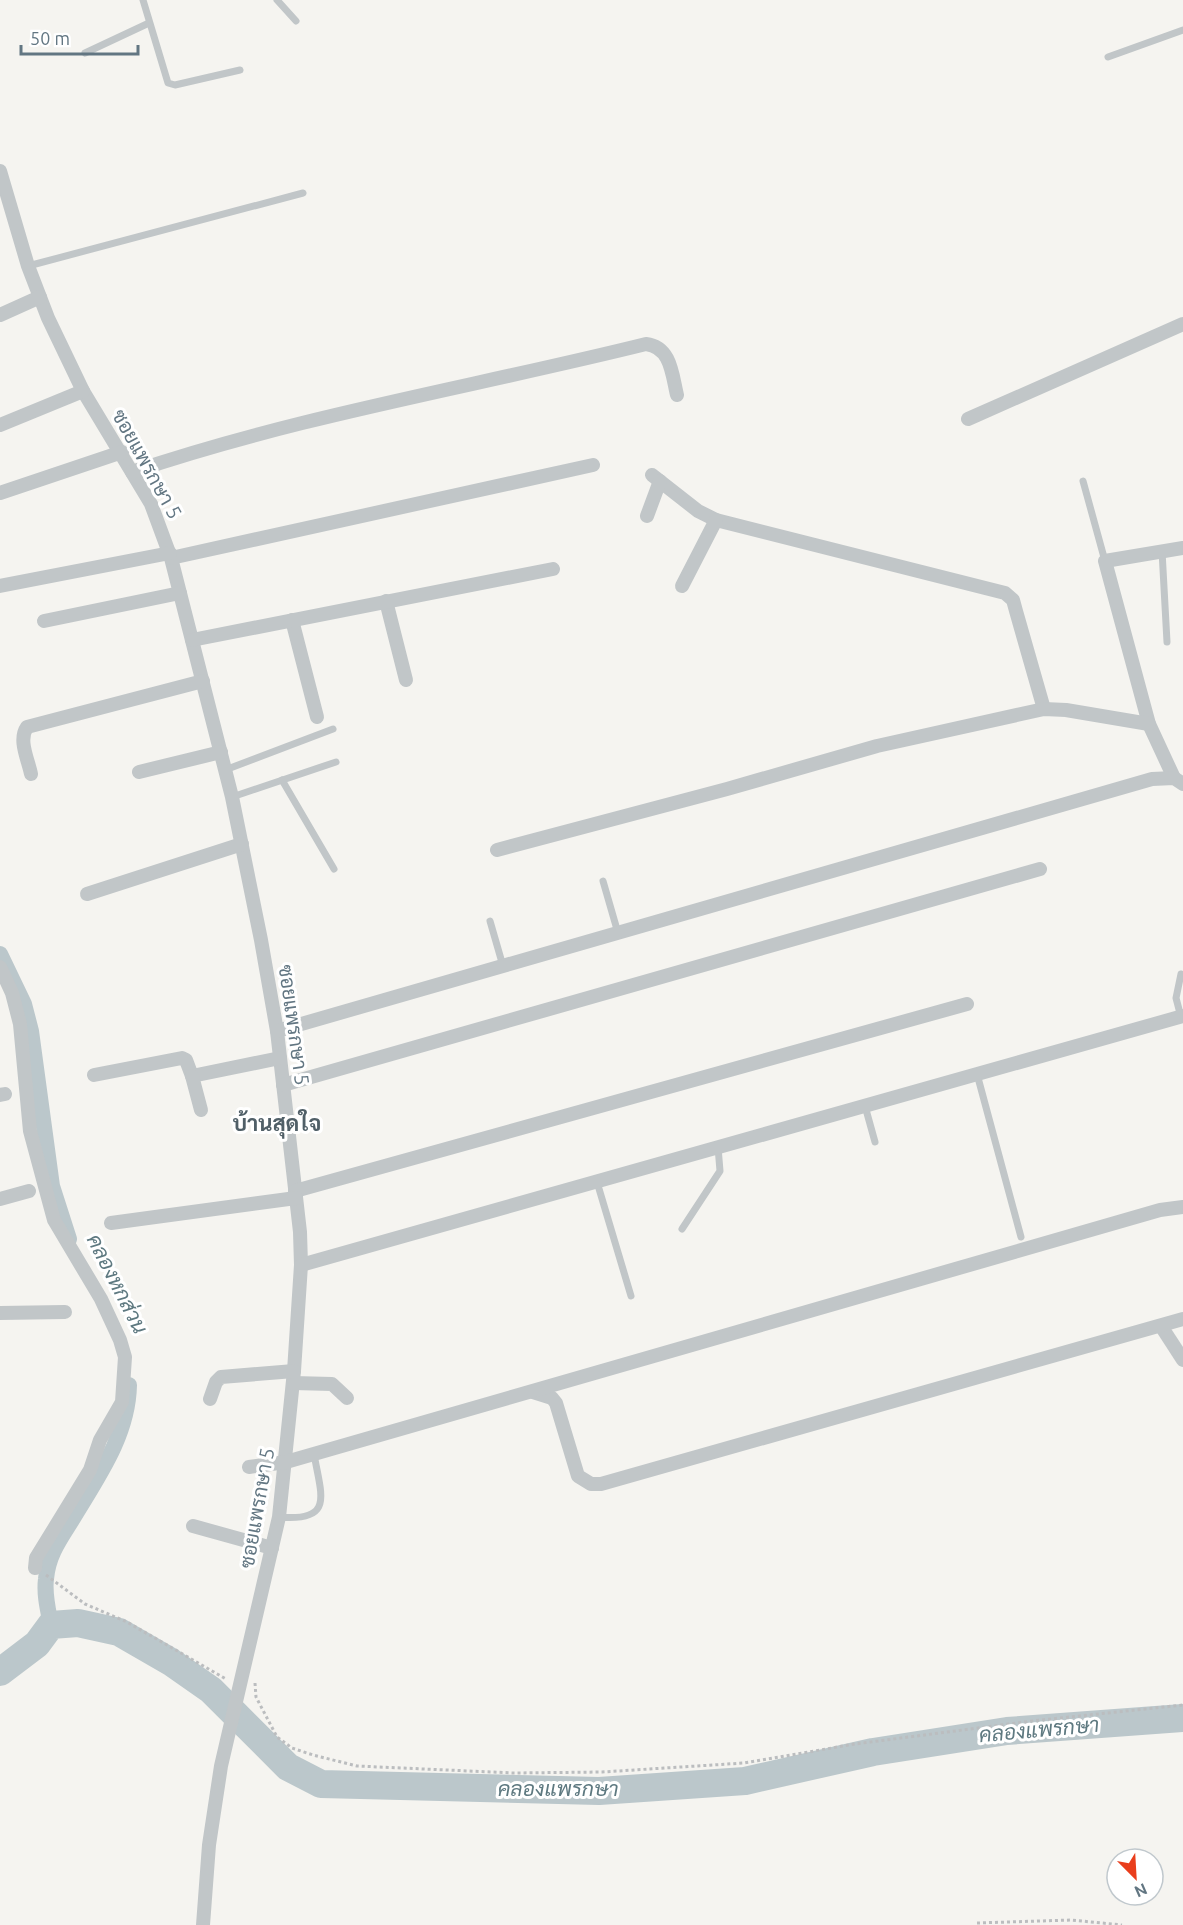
<svg xmlns="http://www.w3.org/2000/svg" width="1183" height="1925" font-family="Ubuntu,Sarabun,sans-serif">
  <rect width="100%" height="100%" fill="#f5f4f0"/>
  <g fill="none" stroke-linecap="round" stroke-linejoin="round">
    <g stroke="#bbc7cb" stroke-width="16">
      <polyline points="0,954 24,1004 31,1031 52,1186 69,1239"/>
      <path d="M51 1625C48 1610 44 1594 46 1579 48 1555 60 1539 72 1520 97 1478 128 1436 129 1385"/>
    </g>
    <polyline stroke="#bbc7cb" stroke-width="28" points="0,1672 37,1644 51,1625 78,1623 119,1632 171,1662 211,1690 288,1767 321,1784 599,1791 745,1781 873,1752 1007,1731 1183,1718"/>
    <g stroke="#bbbdbf" stroke-width="3" stroke-dasharray="3 3" stroke-linecap="butt">
      <polyline points="46,1575 85,1604 127,1622 226,1679"/>
      <polyline points="255,1683 256,1697 277,1737 292,1748 313,1755 357,1766 514,1773 602,1772 744,1763 855,1744 1032,1721 1183,1705"/>
      <polyline points="977,1923 1071,1920 1122,1925"/>
    </g>
    <g stroke="#c1c6c8" stroke-width="7">
      <polyline points="143,0 168,83 175,85 240,70"/>
      <polyline points="277,0 296,21"/>
      <polyline points="85,53 149,23"/>
      <polyline points="1108,57 1183,30"/>
      <polyline points="28,266 303,193"/>
      <polyline points="1083,481 1105,561"/>
      <polyline points="1162,551 1167,642"/>
      <polyline points="225,770 333,729"/>
      <polyline points="282,780 334,869"/>
      <polyline points="232,797 336,762"/>
      <polyline points="603,881 618,933"/>
      <polyline points="490,921 503,966"/>
      <polyline points="1181,1017 1176,998 1181,974"/>
      <polyline points="977,1074 1021,1237"/>
      <polyline points="865,1106 875,1142"/>
      <polyline points="597,1182 631,1296"/>
      <polyline points="682,1229 720,1171 718,1147"/>
      <path d="M279 1517C335 1522 321 1495 314 1454"/>
    </g>
    <g stroke="#c1c6c8" stroke-width="14">
      <polyline points="0,171 28,266 48,318 83,391 151,504 171,558 232,797 261,940 277,1031 300,1232 301,1265 294,1371 279,1517 221,1766 209,1845 203,1925"/>
      <polyline points="0,315 40,297"/>
      <polyline points="968,419 1183,324"/>
      <polyline points="0,425 83,391"/>
      <path d="M132 472C301 415 473 387 646 344 671 347 672 374 677 395"/>
      <polyline points="652,475 698,511 716,520 1005,593 1013,600 1016,611 1044,709"/>
      <polyline points="0,493 122,452"/>
      <polyline points="647,516 660,481"/>
      <polyline points="171,558 593,465"/>
      <polyline points="0,586 170,553"/>
      <polyline points="682,586 716,520"/>
      <polyline points="386,601 406,680"/>
      <polyline points="292,620 317,717"/>
      <polyline points="44,621 180,593"/>
      <polyline points="192,640 553,569"/>
      <polyline points="139,772 221,752"/>
      <path d="M31 774C28 759 18 740 27 727L203 681"/>
      <polyline points="1174,778 1149,724 1105,561 1183,548"/>
      <polyline points="497,850 727,789 877,746 1044,709 1066,710 1149,724"/>
      <polyline points="87,894 242,844"/>
      <polyline points="0,967 12,993 20,1024 30,1131 54,1220 101,1299 120,1340 125,1357 122,1402 100,1440 90,1470 36,1558 35,1568"/>
      <polyline points="277,1031 1152,779 1174,778 1183,784"/>
      <polyline points="94,1075 182,1058 186,1060 192,1076 280,1058"/>
      <polyline points="192,1076 201,1110"/>
      <polyline points="283,1085 1040,869"/>
      <polyline points="0,1095 5,1094"/>
      <polyline points="295,1191 967,1004"/>
      <polyline points="0,1199 29,1191"/>
      <polyline points="111,1223 296,1198"/>
      <polyline points="301,1265 1183,1016"/>
      <polyline points="0,1313 65,1312"/>
      <polyline points="1161,1326 1183,1360"/>
      <polyline points="293,1383 332,1384 347,1398"/>
      <polyline points="533,1392 552,1398 556,1403 578,1476 591,1484 601,1484 1183,1319"/>
      <polyline points="210,1399 216,1382 221,1377 294,1371"/>
      <polyline points="249,1467 286,1462 1160,1210 1183,1207"/>
      <polyline points="193,1526 272,1548"/>
    </g>
  </g>
  <g text-anchor="middle" stroke-width="6" stroke-linejoin="round" paint-order="stroke">
    <g font-size="20" fill="#627682" stroke="#fff">
      <text transform="translate(147 464) rotate(61)" y="7">ซอยแพรกษา 5</text>
      <text transform="translate(294 1025) rotate(82)" y="7">ซอยแพรกษา 5</text>
      <text transform="translate(257 1508) rotate(-80)" y="7">ซอยแพรกษา 5</text>
    </g>
    <g font-size="21" font-style="italic" fill="#5e7980" stroke="#fff">
      <text transform="translate(117 1284) rotate(63)" y="7">คลองหกส่วน</text>
      <text transform="translate(1039 1730) rotate(-5)" y="7">คลองแพรกษา</text>
      <text x="558" y="1796">คลองแพรกษา</text>
    </g>
    <g font-size="22" font-weight="bold" fill="#505f67" stroke="#fff">
      <text x="277" y="1131">บ้านสุดใจ</text>
    </g>
  </g>
  <g transform="translate(1135 1877) rotate(156)"><circle r="28" fill="#ffffff" stroke="#c0c8cd" stroke-width="1.5"/>
  <path d="M0-4.5L10 22L0 15L-10 22Z" fill="#e93e1c"/>
  <text y="-9" font-size="16" font-weight="bold" text-anchor="middle" fill="#627682">N</text>
  </g>
  <path d="M21 45v9h117v-9" fill="none" stroke="#627682" stroke-width="3"/>
  <text x="30" y="45" font-size="18" fill="#627682" stroke="#ffffff" stroke-width="4.5" paint-order="stroke">50 m</text>
</svg>
